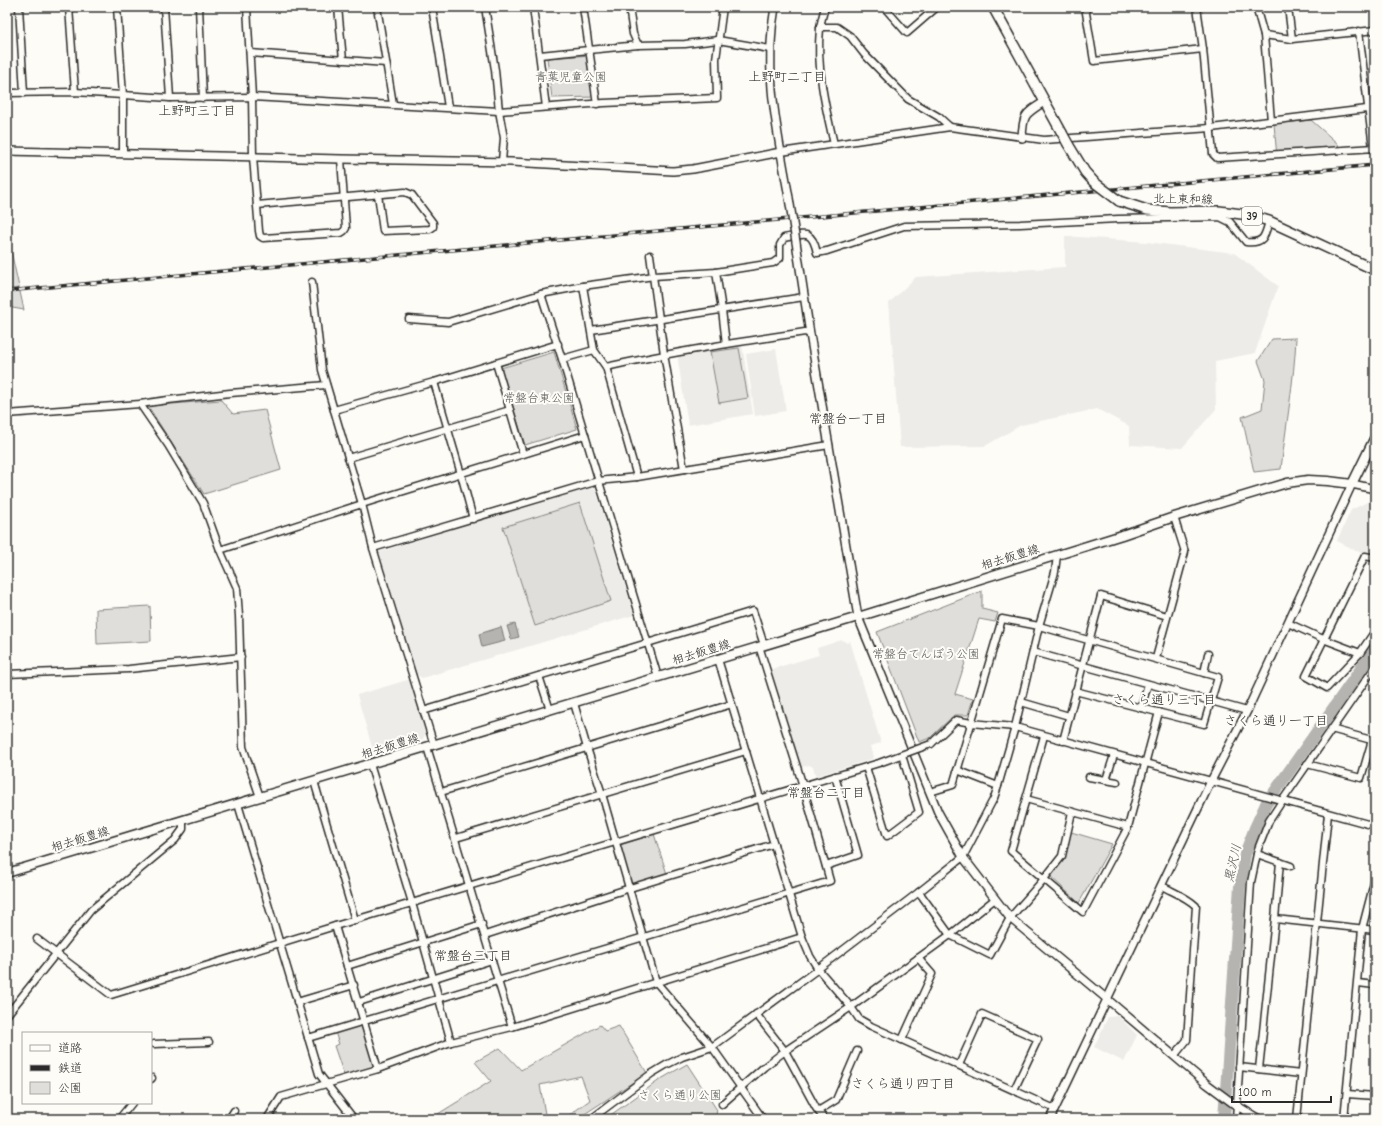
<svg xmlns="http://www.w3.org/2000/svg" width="1382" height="1126" font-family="'Comic Neue','Klee One',sans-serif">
  <rect width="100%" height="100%" fill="#fdfcf7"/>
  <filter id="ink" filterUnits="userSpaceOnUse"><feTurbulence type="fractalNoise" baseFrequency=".025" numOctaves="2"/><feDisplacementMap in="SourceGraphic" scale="8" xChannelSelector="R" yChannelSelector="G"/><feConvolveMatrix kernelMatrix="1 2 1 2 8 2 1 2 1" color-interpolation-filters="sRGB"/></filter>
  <g filter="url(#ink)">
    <g fill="#edece8">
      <polygon points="1065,236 1146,242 1234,253 1278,286 1255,353 1215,361 1216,409 1182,448 1130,445 1129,426 1097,409 1021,425 985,446 900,447 889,303 916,277 1065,267"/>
      <polygon points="742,345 753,414 688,425 677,354"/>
      <polygon points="776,349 786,411 755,416 746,354"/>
      <polygon points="589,487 596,490 634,615 422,678 416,674 379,552"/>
      <polygon points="1369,501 1375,503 1375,557 1359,552 1337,541 1351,510"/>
      <polygon points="842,640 847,643 850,641 881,743 870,746 873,756 872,759 816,776 813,767 809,765 802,767 771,673 772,669 819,655 817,648"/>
      <polygon points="411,679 426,732 423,739 374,754 357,695"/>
      <polygon points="1118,1016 1137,1035 1124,1062 1094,1047 1108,1017"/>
    </g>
    <g fill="#dfdeda" stroke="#858482">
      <polygon points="592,55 597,97 552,98 547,58"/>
      <polygon points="1311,120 1338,144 1340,151 1277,157 1274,124"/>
      <polygon points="7,250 11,251 24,310 7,307"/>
      <path d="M1296 338C1294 382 1286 425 1281 469L1254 472 1242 417 1262 409 1265 380 1258 361 1272 339Z"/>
      <polygon points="739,348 748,398 719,403 710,352"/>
      <polygon points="554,352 577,429 525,445 501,368"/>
      <polygon points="221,400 233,414 265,410 281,470 204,494 148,406"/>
      <polygon points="580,503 611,601 535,626 503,527"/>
      <polygon points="982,591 982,609 998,613 995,622 979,619 955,694 973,699 968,715 954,715 930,738 919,742 877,632"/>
      <polygon points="150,606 151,641 97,644 96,609"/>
      <polygon points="1071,832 1112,844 1079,903 1050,876 1064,857"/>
      <polygon points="654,834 667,874 631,885 620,845"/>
      <polygon points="362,1024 374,1064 372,1067 344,1075 334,1046 339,1044 335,1032"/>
      <polygon points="600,1025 605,1031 619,1026 647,1073 577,1119 569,1119 568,1116 590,1100 581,1076 540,1085 545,1114 542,1119 430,1119 491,1081 475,1062 500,1048 521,1070"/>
      <polygon points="687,1064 717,1110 715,1119 605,1119 661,1079"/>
    </g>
    <g fill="#b5b4b1" stroke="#7e7d7b">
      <polygon points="515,624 519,637 511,639 507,626"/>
      <polygon points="501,627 505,641 482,647 479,634"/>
    </g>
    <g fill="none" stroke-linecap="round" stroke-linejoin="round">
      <polyline stroke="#b5b4b1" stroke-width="12" points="1224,1119 1240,886 1245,854 1255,828 1266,804 1375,649"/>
      <g stroke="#2b2b2b" stroke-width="9">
        <g id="minor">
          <polyline points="19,7 24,93"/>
          <polyline points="69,7 75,92"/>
          <polyline points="117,7 123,96 123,153"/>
          <polyline points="164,7 170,98"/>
          <polyline points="199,7 203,98"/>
          <polyline points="247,7 252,97 253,157 259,231 260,236 263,238 341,233 344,231 346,228 341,159"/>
          <polyline points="338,7 343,60"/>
          <polyline points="377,7 393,104"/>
          <polyline points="432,7 448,107"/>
          <polyline points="485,7 495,70 499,111 504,138 502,161"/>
          <polyline points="533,7 546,107"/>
          <polyline points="583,7 597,104"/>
          <polyline points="629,7 633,34 638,45"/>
          <path d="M825 7C823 14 821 21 820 28 816 67 825 106 834 144"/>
          <polyline points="884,7 907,33 937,7"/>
          <polyline points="1085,7 1094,61 1203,49"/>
          <polyline points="1197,7 1203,49 1213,154 1217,158 1375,148"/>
          <polyline points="1256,7 1264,35 1271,121"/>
          <polyline points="1288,7 1292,39"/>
          <polyline points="820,27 837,27 850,36 864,54 908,99 939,117 950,127"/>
          <polyline points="1359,31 1373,148"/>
          <polyline points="1264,35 1292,39 1375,30"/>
          <polyline points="250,53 386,63"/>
          <polyline points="540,55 638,45 685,44 718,40 770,49"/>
          <polyline points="7,93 75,92 170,98 252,97 499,111 604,103 717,98 716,59 723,7"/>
          <polyline points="781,152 950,127 1044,140 1211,128 1375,108"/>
          <polyline points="257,205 405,192 412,195 433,223 433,227 430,229 383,231 378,194"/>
          <polyline points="650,255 664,354 684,469"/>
          <polyline points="716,272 722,310 726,344"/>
          <polyline points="312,282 322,370 362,504 373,548 434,745"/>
          <polyline points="583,286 594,350 606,367 637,477"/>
          <polyline points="541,294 562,359 658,677"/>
          <path d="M409 319 448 322 541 294 583 286 654 276 716 272 773 263 780 258V245L784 238C805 234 812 229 817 253L827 251 904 226 1020 224 1118 219 1220 217 1230 222 1246 242C1264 244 1265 236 1269 221"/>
          <polyline points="591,330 804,297"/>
          <polyline points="562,359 594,350"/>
          <polyline points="496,363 523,454"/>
          <path d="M606 367C672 352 738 342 805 332L810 334"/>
          <polyline points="434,382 461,474 473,519"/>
          <polyline points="140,404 168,445 203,503 220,550 237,588 239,616 243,747 260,797"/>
          <polyline points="334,410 434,382 558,344"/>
          <polyline points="7,414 140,404 168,400 230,393 326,385"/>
          <polyline points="348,458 510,410"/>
          <polyline points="373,548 598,481 637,477 829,445"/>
          <polyline points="220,550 362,504 585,435"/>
          <polyline points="1375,558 1365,556 1306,676 1327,688 1360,653 1375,631"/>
          <polyline points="1288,623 1323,639 1360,653"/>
          <polyline points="1033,652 1247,711"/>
          <polyline points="1156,658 1185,552 1174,517"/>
          <polyline points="718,659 802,937 810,956 818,969 851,1007 859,1019 871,1026 1055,1109"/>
          <polyline points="1204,673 1208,654"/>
          <polyline points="7,674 129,669 241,657"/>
          <polyline points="539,676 550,710"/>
          <polyline points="1021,702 1069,716"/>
          <polyline points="574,703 587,748 602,794 656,982 712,1047 763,1119"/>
          <polyline points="1141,708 1148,684"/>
          <polyline points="423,711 753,611 764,645"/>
          <polyline points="1331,729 1375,741"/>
          <polyline points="1044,736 1011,851 1083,912 1128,827 1159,712"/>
          <polyline points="1063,741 1101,596 1167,616"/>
          <polyline points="931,744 956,720 971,723 1015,727 1375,826"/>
          <polyline points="427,747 512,1027"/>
          <polyline points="370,764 412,903 451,1042"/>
          <polyline points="1307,764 1361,778 1372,740"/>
          <polyline points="866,767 887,836 919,812 902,755"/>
          <polyline points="957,770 998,786"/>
          <polyline points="1089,777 1106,780 1114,755"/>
          <polyline points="1106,780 1117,782"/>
          <polyline points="314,781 355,920"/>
          <polyline points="441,792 732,704"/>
          <polyline points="930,792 953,785 1002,619 1039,626 1218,677 1204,724 1075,691"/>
          <polyline points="1026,799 1128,827"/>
          <polyline points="238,804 319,1074 354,1119"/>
          <polyline points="456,838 746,751"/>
          <polyline points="1257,854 1291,866"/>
          <polyline points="826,866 858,855 835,776"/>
          <path d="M1162 886C1173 892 1187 897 1196 906L1187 1040 1174 1056"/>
          <polyline points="919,892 950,935 990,955 1010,918 1044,879 1062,856 1072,812"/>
          <polyline points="1275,919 1375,930"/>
          <polyline points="335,926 378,1069"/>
          <polyline points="485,935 630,888 774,844"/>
          <polyline points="37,939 111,995 335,926 879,763 909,752"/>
          <polyline points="347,966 482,924"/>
          <polyline points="1358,983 1375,985"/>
          <polyline points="297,1002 354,985"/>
          <polyline points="359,1002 492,960"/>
          <polyline points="756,1014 785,1051 816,1108 824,1119"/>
          <polyline points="7,1015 91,910 175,840 183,829 183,821"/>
          <polyline points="308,1038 830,881 803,786 759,646"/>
          <polyline points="902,1040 932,974 918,958"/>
          <polyline points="154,1044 209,1042"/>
          <polyline points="959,1065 982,1014 1038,1039 1014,1090"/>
          <polyline points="1239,1067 1301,1074"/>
          <polyline points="1259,1069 1275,919 1280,862"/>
          <polyline points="151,1079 152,1078"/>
          <polyline points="1347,1094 1375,1096"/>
          <polyline points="722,1104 764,1067 785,1051 851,1007 950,935 995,899"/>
          <polyline points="818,1111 836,1100 857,1051"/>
          <polyline points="119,1119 132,1103"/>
          <polyline points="229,1119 234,1111"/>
          <polyline points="267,1119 281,1097 378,1069 451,1042 512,1027 802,937"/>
          <polyline points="591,1119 651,1074 666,1065 682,1057 712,1047 818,969 919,892 963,857 994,798 998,786 1015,727 1039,626 1055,572 1057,555"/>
          <polyline points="1236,1119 1251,882 1258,849 1269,821 1282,801 1375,667"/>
          <polyline points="1297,1119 1328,814"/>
          <polyline points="1344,1119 1362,929 1375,879"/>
        </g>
      </g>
      <g stroke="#2b2b2b" stroke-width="10">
        <g id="tertiary">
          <path d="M775 7C763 72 778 134 789 198"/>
          <path d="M1022 138C1023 114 1025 114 1044 102"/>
          <polyline points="7,151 341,159 511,162 673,171 693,169 781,152"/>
          <polyline points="796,242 810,334 858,617 938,812 963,857 1010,918 1107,999 1207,1084 1234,1104 1259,1119"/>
          <polyline points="1050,1119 1211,781 1247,711 1352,484 1375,489"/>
        </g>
      </g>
      <g stroke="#2b2b2b" stroke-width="11">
        <polyline id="secondary" points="7,873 858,617 1122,535 1174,517 1287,483 1308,480 1328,481 1352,484 1375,437"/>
      </g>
      <g stroke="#2b2b2b" stroke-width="12">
        <g id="primary">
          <polyline points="993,7 1062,133"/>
          <polyline points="1068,144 1085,172 1094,182"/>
          <polyline points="1119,201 1147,210 1170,212 1219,211 1249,215 1269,221 1375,270"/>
        </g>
      </g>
      <use href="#minor" stroke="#fdfcf7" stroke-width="6"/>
      <use href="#tertiary" stroke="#fdfcf7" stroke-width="7"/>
      <use href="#secondary" stroke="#fdfcf7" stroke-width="8"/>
      <use href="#primary" stroke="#fdfcf7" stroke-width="9"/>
      <g stroke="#2b2b2b" stroke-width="3.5">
        <polyline id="rail" points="7,291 1375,165"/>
      </g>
      <use href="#rail" stroke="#fdfcf7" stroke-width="2" stroke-dasharray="6" stroke-linecap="butt"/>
      <g stroke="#2b2b2b" stroke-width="9" stroke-linecap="butt">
        <polyline id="minor-bridge" points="909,752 931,744"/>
      </g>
      <g stroke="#2b2b2b" stroke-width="10" stroke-linecap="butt">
        <polyline id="tertiary-bridge" points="789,198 796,242"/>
      </g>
      <g stroke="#2b2b2b" stroke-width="12" stroke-linecap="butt">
        <g id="primary-bridge">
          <polyline points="1062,133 1068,144"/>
          <polyline points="1094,182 1119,201"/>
        </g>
      </g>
      <use href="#minor-bridge" stroke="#fdfcf7" stroke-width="6"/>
      <use href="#tertiary-bridge" stroke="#fdfcf7" stroke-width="7"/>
      <use href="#primary-bridge" stroke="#fdfcf7" stroke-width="9"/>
    </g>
  </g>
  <g text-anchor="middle" stroke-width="4" stroke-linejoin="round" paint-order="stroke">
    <rect fill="#fdfcf7" stroke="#6a6a68" stroke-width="1" x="1242" y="207" width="20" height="18" rx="3"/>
    <g font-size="11" font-weight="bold" fill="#2b2b2b">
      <text x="1252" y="220">39</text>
    </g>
    <g font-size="12" fill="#585857" stroke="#fdfcf7">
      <text x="571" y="81">青葉児童公園</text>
      <text x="539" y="402">常盤台東公園</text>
      <text x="926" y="658">常盤台てんぼう公園</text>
      <text x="680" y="1099">さくら通り公園</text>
    </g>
    <g font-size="12" fill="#2b2b2b" stroke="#fdfcf7">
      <text transform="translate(1183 199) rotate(1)" y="4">北上東和線</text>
      <text transform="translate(1010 557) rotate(-17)" y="4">相去飯豊線</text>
      <text transform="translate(701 652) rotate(-17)" y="4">相去飯豊線</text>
      <text transform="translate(390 746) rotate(-17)" y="4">相去飯豊線</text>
      <text transform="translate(80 839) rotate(-17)" y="4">相去飯豊線</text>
    </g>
    <g font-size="13" fill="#2b2b2b" stroke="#fdfcf7">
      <text x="787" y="81">上野町二丁目</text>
      <text x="197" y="115">上野町三丁目</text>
      <text x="848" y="423">常盤台一丁目</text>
      <text x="1164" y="704">さくら通り三丁目</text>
      <text x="1276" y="725">さくら通り一丁目</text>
      <text x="826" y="797">常盤台二丁目</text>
      <text x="473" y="960">常盤台三丁目</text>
      <text x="903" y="1088">さくら通り四丁目</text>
    </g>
    <g font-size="13" font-style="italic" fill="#5b5b5a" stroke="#fdfcf7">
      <text transform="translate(1232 863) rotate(-77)" y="5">黒沢川</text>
    </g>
  </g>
  <rect width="1382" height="1126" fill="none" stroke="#fdfcf7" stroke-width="24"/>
  <rect x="12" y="12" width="1358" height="1102" fill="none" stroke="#2b2b2b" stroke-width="1.5" filter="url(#ink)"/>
  <rect x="22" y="1032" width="130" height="72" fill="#fdfcf7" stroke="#a9a8a5"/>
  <rect x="30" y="1045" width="20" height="6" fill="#fdfcf7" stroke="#a9a8a5"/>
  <text x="58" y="1052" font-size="12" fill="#2b2b2b">道路</text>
  <rect x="30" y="1065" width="20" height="6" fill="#2b2b2b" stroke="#a9a8a5"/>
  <text x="58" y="1072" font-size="12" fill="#2b2b2b">鉄道</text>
  <rect x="30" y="1082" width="20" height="12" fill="#dfdeda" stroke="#a9a8a5"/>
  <text x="58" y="1092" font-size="12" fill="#2b2b2b">公園</text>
  <path d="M1232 1096v6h99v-6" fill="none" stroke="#2b2b2b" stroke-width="2"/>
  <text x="1238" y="1096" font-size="12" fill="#2b2b2b" stroke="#fdfcf7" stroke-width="3" paint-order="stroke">100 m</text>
</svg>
